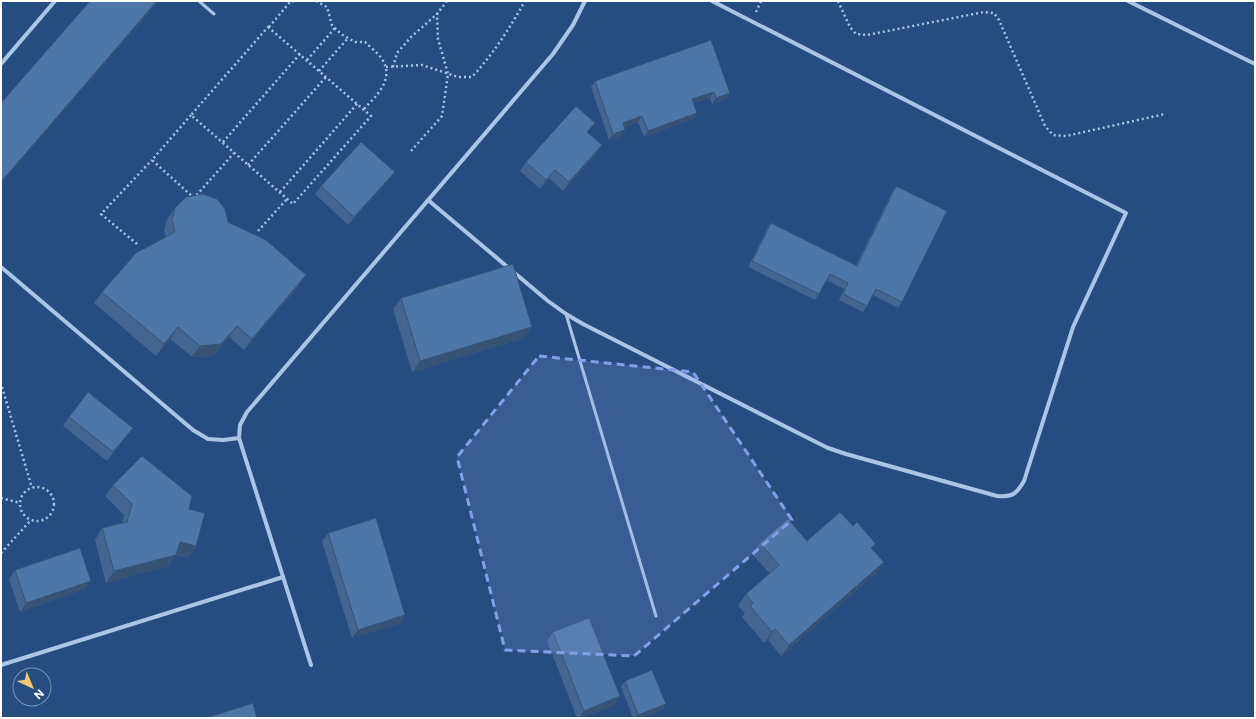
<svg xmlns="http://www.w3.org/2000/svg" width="1256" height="719" font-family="Inter,sans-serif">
  <rect width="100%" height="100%" fill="#254d7f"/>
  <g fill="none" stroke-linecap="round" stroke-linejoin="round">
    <g stroke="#aac6e6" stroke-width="2.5" stroke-dasharray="2 3" stroke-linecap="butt">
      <path d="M316 1 327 7 332 25 341 34 355 42H365C370 47 378 53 382 59 395 80 376 96 363 110"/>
      <polyline points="838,1 850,27 856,34 867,35 984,12 994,13 999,20 1045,126 1053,135 1066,136 1165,114"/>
      <polyline points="756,12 761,1"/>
      <polygon points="268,27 371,116 293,204 191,115"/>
      <polyline points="269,27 290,2 295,1"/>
      <polyline points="307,60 335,28"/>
      <path d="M386 67 422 65 458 77H472C494 53 509 29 525 1"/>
      <polyline points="393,67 397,53 411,37 437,14 447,1"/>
      <polyline points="319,71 348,38"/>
      <polyline points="191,115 152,160 194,198 234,153"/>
      <polyline points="223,142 300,54"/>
      <polyline points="411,151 442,116 448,74 438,39 437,14"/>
      <polyline points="248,165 326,77"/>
      <polyline points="280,192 357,104"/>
      <polyline points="258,231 287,199"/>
      <polyline points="137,244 101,214 152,160"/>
      <polyline points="2,387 32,488"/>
      <circle cx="37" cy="504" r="17"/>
      <polyline points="1,498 20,503"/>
      <polyline points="1,553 31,520"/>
    </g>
    <g stroke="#aac6e6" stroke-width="3">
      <polyline points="199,1 214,14"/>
      <polyline points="566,314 656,616"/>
    </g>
    <g stroke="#aac6e6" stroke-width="4">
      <polyline points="1128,1 1255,64"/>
      <polyline points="1,64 55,1"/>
      <path d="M428 200 548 301 566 314 583 324 812 440 828 448 846 454 997 496C1012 497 1016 495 1024 481L1073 327 1126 213 712 1"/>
      <polyline points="1,267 193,430 208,439 223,440 239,438"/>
      <polyline points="1,665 283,577"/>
      <polyline points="311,665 239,438 240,425 247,412 553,54 573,25 585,1"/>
    </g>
  </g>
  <g fill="#426690">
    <polygon points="711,40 726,99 712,104 710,98 693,103 693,119 644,137 638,122 625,127 625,130 621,136 609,140 591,87 595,81"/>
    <polygon points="588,132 596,154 563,191 549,178 540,189 520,171 526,162"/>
    <polygon points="395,172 388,181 348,225 315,194 321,186"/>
    <polygon points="896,186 902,302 898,308 873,295 867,306 863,312 839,300 844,289 826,280 819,294 815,300 748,267 767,229 771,223 856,265 892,192"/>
    <polygon points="175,208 228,222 299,286 244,350 229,337 213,356 192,357 170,339 156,356 94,303 102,292 166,237 164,231 167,219"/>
    <polygon points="401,298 524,338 412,372 393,309"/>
    <polygon points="69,417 133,428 107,461 63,426"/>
    <polygon points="113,485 189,509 196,546 188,558 176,555 168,566 106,583 95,540 102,528 122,523 124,515 105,496"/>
    <polygon points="328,533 405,615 399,624 352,638 322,542"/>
    <polygon points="760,543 873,549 884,562 876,573 781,656 768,640 764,643 742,617 745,613 738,606 746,594 770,574 752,554"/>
    <polygon points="15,570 85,589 20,612 9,579"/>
    <polygon points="553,632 614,705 581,718 577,718 547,641"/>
    <polygon points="625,681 662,710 642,718 633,718 621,687"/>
  </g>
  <g fill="#365375">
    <polygon points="157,1 159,1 1,184 1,182"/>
    <polygon points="714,92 710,98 688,105 692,99"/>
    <polygon points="730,93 726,99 712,104 716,98"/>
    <polygon points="697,113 693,119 644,137 648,131"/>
    <polygon points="642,116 638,122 619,129 623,123"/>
    <polygon points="625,130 621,136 609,140 613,134"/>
    <polygon points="602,145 596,154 563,191 569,182"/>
    <polygon points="555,170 549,178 540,189 546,180"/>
    <polygon points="395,172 388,181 348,225 354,217"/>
    <polygon points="306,275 299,286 244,350 252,339"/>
    <polygon points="237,326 229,337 213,356 192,357 200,346"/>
    <polygon points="178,327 170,339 156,356 164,344"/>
    <polygon points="532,327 524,338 412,372 420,361"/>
    <polygon points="180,542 196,546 188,558 172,553"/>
    <polygon points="176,555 168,566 106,583 114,571"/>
    <polygon points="884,562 876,573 781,656 789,645"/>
    <polygon points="91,581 85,589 20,612 26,603"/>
    <polygon points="405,615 399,624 352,638 358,630"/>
    <polygon points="775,629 768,640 764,643 772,632"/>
    <polygon points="620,696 614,705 581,718 579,718 584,711"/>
    <polygon points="666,704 662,710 642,718 636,718 638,715"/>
  </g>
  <g fill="#4d77a7" stroke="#365375">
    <polygon points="90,1 157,1 1,182 1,103"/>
    <polygon points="711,40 730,93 716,98 714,92 692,99 697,113 648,131 642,116 623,123 625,130 613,134 595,81"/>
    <polygon points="576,106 595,123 587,132 602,145 569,182 555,170 546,180 526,162"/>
    <polygon points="361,142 395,172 354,217 321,186"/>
    <polygon points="896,186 947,211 902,302 876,289 867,306 843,294 848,283 830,274 819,294 752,261 771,223 857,266"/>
    <polygon points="203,194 217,199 225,209 228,222 266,240 306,275 252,339 237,326 221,344 200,346 178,327 164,344 102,292 136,253 175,232 172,220 175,208 186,197"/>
    <polygon points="513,264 532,327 420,361 401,298"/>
    <polygon points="88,392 133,428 113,452 69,417"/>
    <polygon points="142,456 192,496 189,509 205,513 196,546 180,542 176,555 114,571 102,528 127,522 132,504 113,485"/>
    <polygon points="840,512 853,526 857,522 876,544 871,548 884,562 789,645 775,629 772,632 750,606 753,603 746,594 779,565 760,543 788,519 807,541"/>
    <polygon points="376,518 405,615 358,630 328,533"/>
    <polygon points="80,548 91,581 26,603 15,570"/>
    <polygon points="589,618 620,696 584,711 553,632"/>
    <polygon points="652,670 666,704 638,715 625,681"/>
    <polygon points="253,703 257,718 206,718"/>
  </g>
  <path fill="#839eea" fill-opacity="0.2" stroke="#839eea" stroke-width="3" stroke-dasharray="8 5" stroke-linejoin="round" d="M539 356 693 372 792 520 634 656 505 650 457 457Z"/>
  <rect width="1256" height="719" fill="none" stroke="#ffffff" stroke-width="4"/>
  <g transform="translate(32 687) rotate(136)"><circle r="19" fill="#254d7f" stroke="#7c94b2"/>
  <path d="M0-3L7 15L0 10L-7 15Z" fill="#f0c86e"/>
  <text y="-6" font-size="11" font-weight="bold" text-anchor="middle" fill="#ffffff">N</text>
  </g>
</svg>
